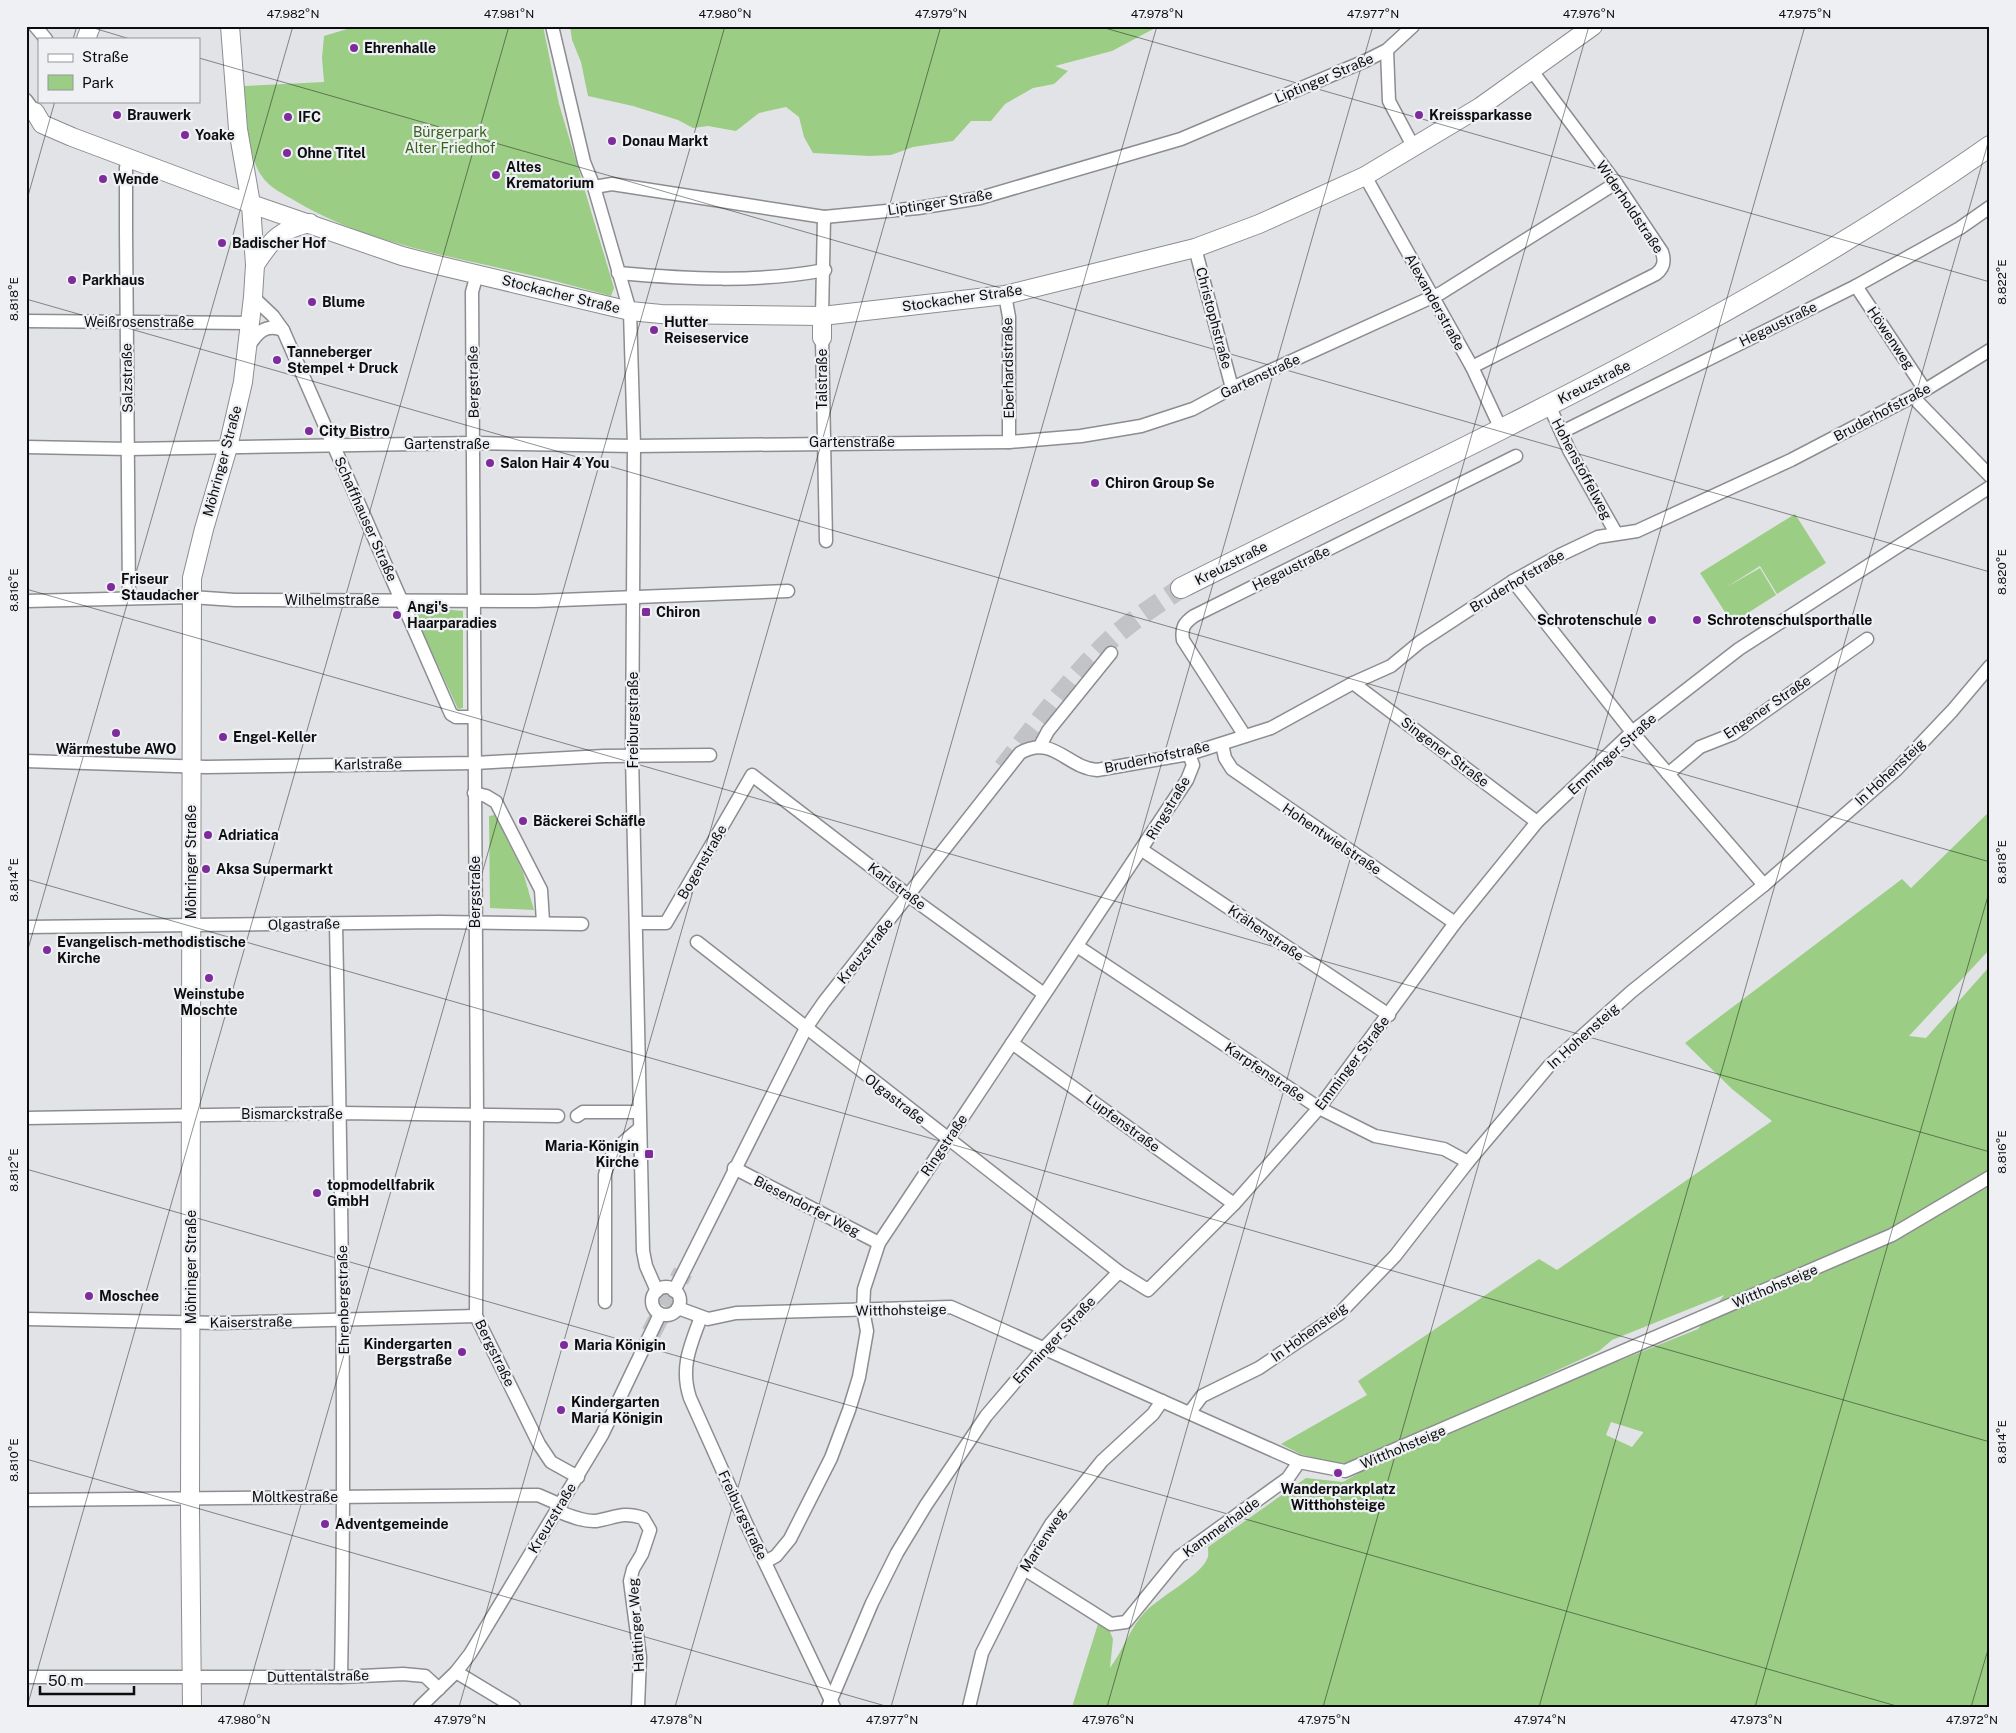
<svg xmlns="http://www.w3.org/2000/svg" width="2016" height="1733" font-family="'Public Sans',sans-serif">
  <rect width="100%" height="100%" fill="#e2e3e6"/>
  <g fill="#9ccd84" fill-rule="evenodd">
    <path d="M357 26H543L559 104 614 288 611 296C584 289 557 281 530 275 450 256 369 244 297 202 284 194 269 188 261 175 247 155 247 111 244 86L324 82 322 58 324 36Z"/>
    <polygon points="570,26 1159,26 1112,51 1055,66 1068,71 1054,84 1033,88 1005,104 991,121 971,121 953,141 913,147 891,155 869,156 813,153 804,137 799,117 786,107 759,113 736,131 708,126 693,128 678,120 633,106 588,96 581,62 572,40"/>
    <polygon points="1795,514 1826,563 1777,594 1760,566 1725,588 1760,568 1776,595 1732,623 1700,573"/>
    <polygon points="431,608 463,611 463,708 458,709 416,618 419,612"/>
    <path d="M1990 811V949L1909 1036 1926 1038 1990 966V1707H1072L1098 1624 1108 1627 1113 1639 1110 1668C1124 1649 1129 1629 1145 1612 1159 1597 1201 1575 1207 1559 1209 1556 1208 1550 1208 1547L1306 1478 1343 1482 1359 1473 1362 1457 1339 1465 1300 1454 1281 1444 1367 1395 1358 1381 1539 1259 1557 1270 1772 1121 1732 1089 1685 1043 1902 879 1911 888ZM1724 1295 1698 1329 1537 1394 1532 1382 1599 1351 1612 1340ZM1611 1422 1643 1432V1433L1632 1447 1606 1435Z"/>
    <polygon points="495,815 523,872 534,910 490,908 489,816"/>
  </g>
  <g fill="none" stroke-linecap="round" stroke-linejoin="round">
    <g stroke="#c2c3c6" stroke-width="20" stroke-dasharray="20 10" stroke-linecap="butt">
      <path d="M1003 768C1035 726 1067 683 1105 645 1127 623 1155 606 1181 588"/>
      <polyline points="651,1333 683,1272"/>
    </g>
    <g stroke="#8c8d90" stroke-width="15">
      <g id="street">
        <polyline points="35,26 46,39"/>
        <polyline points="552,26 584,162 594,187 630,311 634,446 632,756 643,1251 646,1266 657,1291"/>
        <polyline points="1387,50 1389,101 1413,146"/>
        <polyline points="26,100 35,112"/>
        <polyline points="128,158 126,168 126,231 129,598"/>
        <polyline points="1365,176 1472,367 1501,429"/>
        <polyline points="594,187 612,184 824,217 918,208 980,198 1181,139 1365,61 1387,50 1413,26"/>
        <polyline points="1195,248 1232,388"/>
        <path d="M618 273C687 279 756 283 825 270"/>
        <polyline points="477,274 472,292 477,1115 476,1316 539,1444 551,1462 578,1477"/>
        <polyline points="1856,286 1925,390"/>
        <polyline points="1005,295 1009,317 1009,442"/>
        <polyline points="253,297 273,316 283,330 451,714 456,717 475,717"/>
        <polyline points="822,316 824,217"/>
        <polyline points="26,321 251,323"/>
        <polyline points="822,338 826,541"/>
        <path d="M248 347C257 333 265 323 283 330"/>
        <path d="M1472 367 1656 274C1664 268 1665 261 1662 252L1616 183 1532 71"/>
        <polyline points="1913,397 1990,476"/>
        <polyline points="1549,405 1569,450 1616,533"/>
        <polyline points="1562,432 1856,286 1960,228 1990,207"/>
        <polyline points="26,447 129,449 474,443 634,446 1009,442 1081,436 1141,426 1193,409 1232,388 1441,293 1616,183"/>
        <polyline points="1513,581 1632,732 1764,885"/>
        <polyline points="26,601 191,597 235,600 535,601 788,591"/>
        <polyline points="1353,683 1537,822"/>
        <path d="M1245 736 1183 640C1181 628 1184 623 1194 616L1516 456"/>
        <polyline points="1222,744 1225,758 1232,769 1455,923"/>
        <polyline points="1040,746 1048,731 1111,653"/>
        <polyline points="26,761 206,767 475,763 604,756 710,755"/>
        <polyline points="1668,774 1700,747 1733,734 1867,639"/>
        <polyline points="474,793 486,796 496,802 541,890 543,922"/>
        <polyline points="1142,850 1389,1015"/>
        <polyline points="636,923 666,923 752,775 909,896 1044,994"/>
        <path d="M336 924C341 1175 346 1425 341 1677"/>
        <polyline points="26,927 440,922 582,924"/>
        <polyline points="697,942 1119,1272 1148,1290 1234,1204 1319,1108 1455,923 1537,822 1632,732 1739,649 1990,487"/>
        <polyline points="1077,946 1319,1108 1375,1136 1444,1149 1468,1162"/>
        <polyline points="1012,1043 1234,1204"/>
        <polyline points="577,1116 583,1112 639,1112"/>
        <polyline points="26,1118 340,1113 558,1116"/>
        <polyline points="734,1168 879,1243"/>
        <circle cx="666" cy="1301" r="14"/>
        <path d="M674 1291 806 1028 824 1002 1020 753C1053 734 1067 768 1097 770L1189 754 1271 728 1353 683 1391 666 1420 642 1513 581 1560 555 1598 537 1637 531 1791 460 1925 390 1990 350"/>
        <path d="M605 1302V1175C609 1152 622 1143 639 1129"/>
        <polyline points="678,1308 708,1319 736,1313 951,1307 1299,1462 1345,1471 1892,1235 1990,1177"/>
        <path d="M701 1317C690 1346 680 1368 690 1398L746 1523 834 1707"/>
        <polyline points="26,1319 220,1323 476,1316"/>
        <polyline points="1190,1412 1202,1396 1259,1368 1339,1314 1395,1256 1468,1162 1549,1066 1631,992 1764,885 1896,770 1952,711 1990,666"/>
        <polyline points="26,1500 538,1495 561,1505"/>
        <path d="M557 1511C568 1515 583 1522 596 1521 615 1518 622 1511 643 1518L650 1530 642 1554 633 1569 630 1581 640 1657 638 1707"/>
        <polyline points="765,1562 776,1556 790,1539 831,1458 849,1410 859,1377 867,1331 863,1310 864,1289 879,1243 1187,780 1193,765 1189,754"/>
        <polyline points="1024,1569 1111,1624 1126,1622 1179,1557 1288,1478 1299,1462"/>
        <polyline points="456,1672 514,1707"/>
        <polyline points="26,1677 341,1677 403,1674 425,1676 439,1689"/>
        <polyline points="420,1707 456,1672 470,1654 602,1435 660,1314"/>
        <polyline points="828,1707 872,1603 897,1553 926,1505 986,1416 1043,1349 1119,1272"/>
        <polyline points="969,1707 982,1653 1024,1569 1051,1524 1102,1461 1153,1414 1162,1401"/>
      </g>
    </g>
    <g stroke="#8c8d90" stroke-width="20">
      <g id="secondary">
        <polyline points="86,39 91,26"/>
        <polyline points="35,112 42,124 72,137 251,204 402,256 433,264 630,311 661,314 822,316 1005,295 1195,248 1259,224 1365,176 1480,107 1593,26"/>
        <path d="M255 265C272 239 279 230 310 223"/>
        <polyline points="822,316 822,338"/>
        <polyline points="192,1707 190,1512 192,578 204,529 228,447 243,382 253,297 255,265 251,204 238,129 230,26"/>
      </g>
    </g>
    <g stroke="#8c8d90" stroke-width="22">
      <path id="primary" d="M1181 588C1455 450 1737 324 1990 146"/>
    </g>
    <use href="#street" stroke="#fff" stroke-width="12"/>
    <use href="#secondary" stroke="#fff" stroke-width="18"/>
    <use href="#primary" stroke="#fff" stroke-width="20"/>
  </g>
  <path fill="none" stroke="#0c0d0e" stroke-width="1" stroke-opacity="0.45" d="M87 26 130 39M1098 26 1990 282M73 39 77 26M199 58 1990 572M26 203 55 101M26 299 1990 862M26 589 1990 1152M26 879 1990 1442M26 956 293 26M26 1169 1900 1707M26 1459 889 1707M27 1707 509 26M243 1707 725 26M459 1707 941 26M675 1707 1157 26M891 1707 1373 26M1107 1707 1589 26M1323 1707 1805 26M1539 1707 1990 136M1755 1707 1990 889M1971 1707 1990 1643"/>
  <g fill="#7e2c9c" stroke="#eff0f4" stroke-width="2">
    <circle cx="354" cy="48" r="5"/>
    <circle cx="117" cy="115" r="5"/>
    <circle cx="1419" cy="115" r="5"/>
    <circle cx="288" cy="117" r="5"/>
    <circle cx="185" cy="135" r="5"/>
    <circle cx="612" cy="141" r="5"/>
    <circle cx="287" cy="153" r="5"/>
    <circle cx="496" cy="175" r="5"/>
    <circle cx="103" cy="179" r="5"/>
    <circle cx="222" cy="243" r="5"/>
    <circle cx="72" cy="280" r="5"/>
    <circle cx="312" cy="302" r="5"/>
    <circle cx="654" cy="330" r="5"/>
    <circle cx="277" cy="360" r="5"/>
    <circle cx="309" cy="431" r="5"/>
    <circle cx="490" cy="463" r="5"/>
    <circle cx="1095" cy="483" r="5"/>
    <circle cx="111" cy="587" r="5"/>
    <rect x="641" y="607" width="10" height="10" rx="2.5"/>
    <circle cx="397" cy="615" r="5"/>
    <circle cx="1652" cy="620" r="5"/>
    <circle cx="1697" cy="620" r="5"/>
    <circle cx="116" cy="733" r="5"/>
    <circle cx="223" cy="737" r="5"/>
    <circle cx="523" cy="821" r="5"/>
    <circle cx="208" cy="835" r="5"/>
    <circle cx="206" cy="869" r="5"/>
    <circle cx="47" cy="950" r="5"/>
    <circle cx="209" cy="978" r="5"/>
    <rect x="644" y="1149" width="10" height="10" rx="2.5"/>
    <circle cx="317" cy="1193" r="5"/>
    <circle cx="89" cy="1296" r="5"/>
    <circle cx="564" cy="1345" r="5"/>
    <circle cx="462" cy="1352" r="5"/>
    <circle cx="561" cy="1410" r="5"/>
    <circle cx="1338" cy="1473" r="5"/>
    <circle cx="325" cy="1524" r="5"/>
  </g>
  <g text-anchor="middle" stroke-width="4.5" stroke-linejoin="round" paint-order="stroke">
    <g font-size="14" font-weight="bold" fill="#0c0d0e" stroke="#eff0f4" text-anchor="start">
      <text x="364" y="53">Ehrenhalle</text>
      <text x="127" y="120">Brauwerk</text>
      <text x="1429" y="120">Kreissparkasse</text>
      <text x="298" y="122">IFC</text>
      <text x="195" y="140">Yoake</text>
      <text x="622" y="146">Donau Markt</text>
      <text x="297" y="158">Ohne Titel</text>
      <text x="506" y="172">Altes<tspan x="506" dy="16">Krematorium</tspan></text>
      <text x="113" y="184">Wende</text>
      <text x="232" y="248">Badischer Hof</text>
      <text x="82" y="285">Parkhaus</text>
      <text x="322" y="307">Blume</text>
      <text x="664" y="327">Hutter<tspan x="664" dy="16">Reiseservice</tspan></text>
      <text x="287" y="357">Tanneberger<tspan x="287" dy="16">Stempel + Druck</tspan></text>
      <text x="319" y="436">City Bistro</text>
      <text x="500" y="468">Salon Hair 4 You</text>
      <text x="1105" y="488">Chiron Group Se</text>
      <text x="121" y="584">Friseur<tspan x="121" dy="16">Staudacher</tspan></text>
      <text x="407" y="612">Angi's<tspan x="407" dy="16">Haarparadies</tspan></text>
      <text x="656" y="617">Chiron</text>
      <text x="1642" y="625" text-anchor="end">Schrotenschule</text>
      <text x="1707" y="625">Schrotenschulsporthalle</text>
      <text x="233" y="742">Engel-Keller</text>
      <text x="116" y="754" text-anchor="middle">Wärmestube AWO</text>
      <text x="533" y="826">Bäckerei Schäfle</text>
      <text x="218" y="840">Adriatica</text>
      <text x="216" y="874">Aksa Supermarkt</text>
      <text x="57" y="947">Evangelisch-methodistische<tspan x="57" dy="16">Kirche</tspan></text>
      <text x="209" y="999" text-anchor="middle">Weinstube<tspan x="209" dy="16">Moschte</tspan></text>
      <text x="639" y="1151" text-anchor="end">Maria-Königin<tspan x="639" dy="16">Kirche</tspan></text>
      <text x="327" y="1190">topmodellfabrik<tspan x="327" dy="16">GmbH</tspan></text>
      <text x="99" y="1301">Moschee</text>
      <text x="452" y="1349" text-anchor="end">Kindergarten<tspan x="452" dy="16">Bergstraße</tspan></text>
      <text x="574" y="1350">Maria Königin</text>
      <text x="571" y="1407">Kindergarten<tspan x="571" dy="16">Maria Königin</tspan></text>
      <text x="1338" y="1494" text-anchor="middle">Wanderparkplatz<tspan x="1338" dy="16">Witthohsteige</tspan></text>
      <text x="335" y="1529">Adventgemeinde</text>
    </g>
    <g font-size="14" fill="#0c0d0e" stroke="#eff0f4">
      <text transform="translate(1324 78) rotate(-23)" y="5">Liptinger Straße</text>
      <text transform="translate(940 202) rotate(-9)" y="5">Liptinger Straße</text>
      <text transform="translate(1630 207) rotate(56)" y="5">Widerholdstraße</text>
      <text transform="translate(561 294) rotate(14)" y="5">Stockacher Straße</text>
      <text transform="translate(962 298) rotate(-8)" y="5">Stockacher Straße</text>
      <text transform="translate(1435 302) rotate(61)" y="5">Alexanderstraße</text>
      <text transform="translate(1214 318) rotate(75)" y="5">Christophstraße</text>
      <text x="139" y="327">Weißrosenstraße</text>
      <text transform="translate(1778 324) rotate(-26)" y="5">Hegaustraße</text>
      <text transform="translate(1891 338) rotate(56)" y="5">Höwenweg</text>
      <text transform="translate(1008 368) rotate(-91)" y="5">Eberhardstraße</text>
      <text transform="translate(1260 376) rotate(-25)" y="5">Gartenstraße</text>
      <text transform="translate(127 378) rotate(-91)" y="5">Salzstraße</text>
      <text transform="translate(822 379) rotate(-90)" y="5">Talstraße</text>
      <text transform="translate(473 382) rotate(-91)" y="5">Bergstraße</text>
      <text transform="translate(1594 382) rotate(-27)" y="5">Kreuzstraße</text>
      <text transform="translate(1882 412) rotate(-28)" y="5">Bruderhofstraße</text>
      <text x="852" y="447">Gartenstraße</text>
      <text x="447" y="449">Gartenstraße</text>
      <text transform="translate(222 461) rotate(-75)" y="5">Möhringer Straße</text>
      <text transform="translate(1582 469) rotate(62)" y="5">Hohenstoffelweg</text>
      <text transform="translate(366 519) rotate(66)" y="5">Schaffhauser Straße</text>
      <text transform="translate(1231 563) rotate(-27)" y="5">Kreuzstraße</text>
      <text transform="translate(1291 568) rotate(-26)" y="5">Hegaustraße</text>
      <text transform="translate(1517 581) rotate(-31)" y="5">Bruderhofstraße</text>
      <text x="332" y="605">Wilhelmstraße</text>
      <text transform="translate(1767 707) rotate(-34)" y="5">Engener Straße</text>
      <text transform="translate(633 720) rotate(-90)" y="5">Freiburgstraße</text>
      <text transform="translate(1445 752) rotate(37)" y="5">Singener Straße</text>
      <text transform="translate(1612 754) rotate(-42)" y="5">Emminger Straße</text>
      <text transform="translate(1157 757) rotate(-12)" y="5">Bruderhofstraße</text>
      <text transform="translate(368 764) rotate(-1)" y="5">Karlstraße</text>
      <text transform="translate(1890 772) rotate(-43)" y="5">In Hohensteig</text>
      <text transform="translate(1168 808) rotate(-59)" y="5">Ringstraße</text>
      <text transform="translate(1332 839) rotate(34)" y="5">Hohentwielstraße</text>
      <text transform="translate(191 862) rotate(-90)" y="5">Möhringer Straße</text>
      <text transform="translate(702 862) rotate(-60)" y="5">Bogenstraße</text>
      <text transform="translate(897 886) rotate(37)" y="5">Karlstraße</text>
      <text transform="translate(475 892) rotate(-90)" y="5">Bergstraße</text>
      <text transform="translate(304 924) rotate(-1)" y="5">Olgastraße</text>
      <text transform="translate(1266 933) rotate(34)" y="5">Krähenstraße</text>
      <text transform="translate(865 951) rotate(-51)" y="5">Kreuzstraße</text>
      <text transform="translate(1583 1036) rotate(-42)" y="5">In Hohensteig</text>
      <text transform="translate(1352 1063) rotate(-53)" y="5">Emminger Straße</text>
      <text transform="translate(1265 1072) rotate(34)" y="5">Karpfenstraße</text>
      <text transform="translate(895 1099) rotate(38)" y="5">Olgastraße</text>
      <text x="292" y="1119">Bismarckstraße</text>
      <text transform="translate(1123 1123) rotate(36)" y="5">Lupfenstraße</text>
      <text transform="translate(944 1145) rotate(-56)" y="5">Ringstraße</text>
      <text transform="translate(807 1206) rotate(27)" y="5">Biesendorfer Weg</text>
      <text transform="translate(191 1267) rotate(-90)" y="5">Möhringer Straße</text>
      <text transform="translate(1775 1286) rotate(-23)" y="5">Witthohsteige</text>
      <text transform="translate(343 1300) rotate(-91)" y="5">Ehrenbergstraße</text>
      <text transform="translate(901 1310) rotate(-1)" y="5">Witthohsteige</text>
      <text transform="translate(251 1322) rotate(-1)" y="5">Kaiserstraße</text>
      <text transform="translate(1309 1332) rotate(-36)" y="5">In Hohensteig</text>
      <text transform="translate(1054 1340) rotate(-47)" y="5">Emminger Straße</text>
      <text transform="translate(495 1353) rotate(64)" y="5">Bergstraße</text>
      <text transform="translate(1403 1447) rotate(-23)" y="5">Witthohsteige</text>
      <text x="295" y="1502">Moltkestraße</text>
      <text transform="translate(743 1515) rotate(65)" y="5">Freiburgstraße</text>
      <text transform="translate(552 1518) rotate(-59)" y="5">Kreuzstraße</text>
      <text transform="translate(1221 1527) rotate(-36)" y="5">Kammerhalde</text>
      <text transform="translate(1043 1540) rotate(-57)" y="5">Marienweg</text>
      <text transform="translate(636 1625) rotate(-94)" y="5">Hattinger Weg</text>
      <text transform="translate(318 1676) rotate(-1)" y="5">Duttentalstraße</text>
    </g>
    <g font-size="14" fill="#356317" stroke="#eff0f4">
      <text x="450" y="137">Bürgerpark<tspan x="450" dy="16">Alter Friedhof</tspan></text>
    </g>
  </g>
  <rect width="2016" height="1733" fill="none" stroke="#eff0f4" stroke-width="55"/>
  <rect x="38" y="38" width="162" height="65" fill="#eff0f4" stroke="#949598"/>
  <rect x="48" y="54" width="25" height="8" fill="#ffffff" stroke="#949598"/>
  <text x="82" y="62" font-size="15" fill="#0c0d0e">Straße</text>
  <rect x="48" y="75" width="25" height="15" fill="#9ccd84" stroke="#949598"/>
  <text x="82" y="88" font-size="15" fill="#0c0d0e">Park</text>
  <path d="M40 1686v8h94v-8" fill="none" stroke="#0c0d0e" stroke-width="2.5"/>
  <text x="48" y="1686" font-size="15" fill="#0c0d0e" stroke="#eff0f4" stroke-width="4" paint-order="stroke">50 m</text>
  <rect x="28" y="28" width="1960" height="1678" fill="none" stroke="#0c0d0e" stroke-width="2"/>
  <g font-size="12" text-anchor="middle" fill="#0c0d0e">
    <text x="293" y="18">47.982°N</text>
    <text x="509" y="18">47.981°N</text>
    <text x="725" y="18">47.980°N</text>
    <text x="941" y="18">47.979°N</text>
    <text x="1157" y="18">47.978°N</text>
    <text x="1373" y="18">47.977°N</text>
    <text x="1589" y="18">47.976°N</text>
    <text x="1805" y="18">47.975°N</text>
    <text transform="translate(2002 282) rotate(-90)" y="4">8.822°E</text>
    <text transform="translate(14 299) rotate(-90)" y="4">8.818°E</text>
    <text transform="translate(2002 572) rotate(-90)" y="4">8.820°E</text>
    <text transform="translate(14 590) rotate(-90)" y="4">8.816°E</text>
    <text transform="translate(2002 862) rotate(-90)" y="4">8.818°E</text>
    <text transform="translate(14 880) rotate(-90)" y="4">8.814°E</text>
    <text transform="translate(2002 1152) rotate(-90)" y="4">8.816°E</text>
    <text transform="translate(14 1170) rotate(-90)" y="4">8.812°E</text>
    <text transform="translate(2002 1442) rotate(-90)" y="4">8.814°E</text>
    <text transform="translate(14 1460) rotate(-90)" y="4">8.810°E</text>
    <text x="244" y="1724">47.980°N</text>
    <text x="460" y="1724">47.979°N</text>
    <text x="676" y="1724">47.978°N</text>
    <text x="892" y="1724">47.977°N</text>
    <text x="1108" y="1724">47.976°N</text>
    <text x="1324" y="1724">47.975°N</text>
    <text x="1540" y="1724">47.974°N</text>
    <text x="1756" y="1724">47.973°N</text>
    <text x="1972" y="1724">47.972°N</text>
  </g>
</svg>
